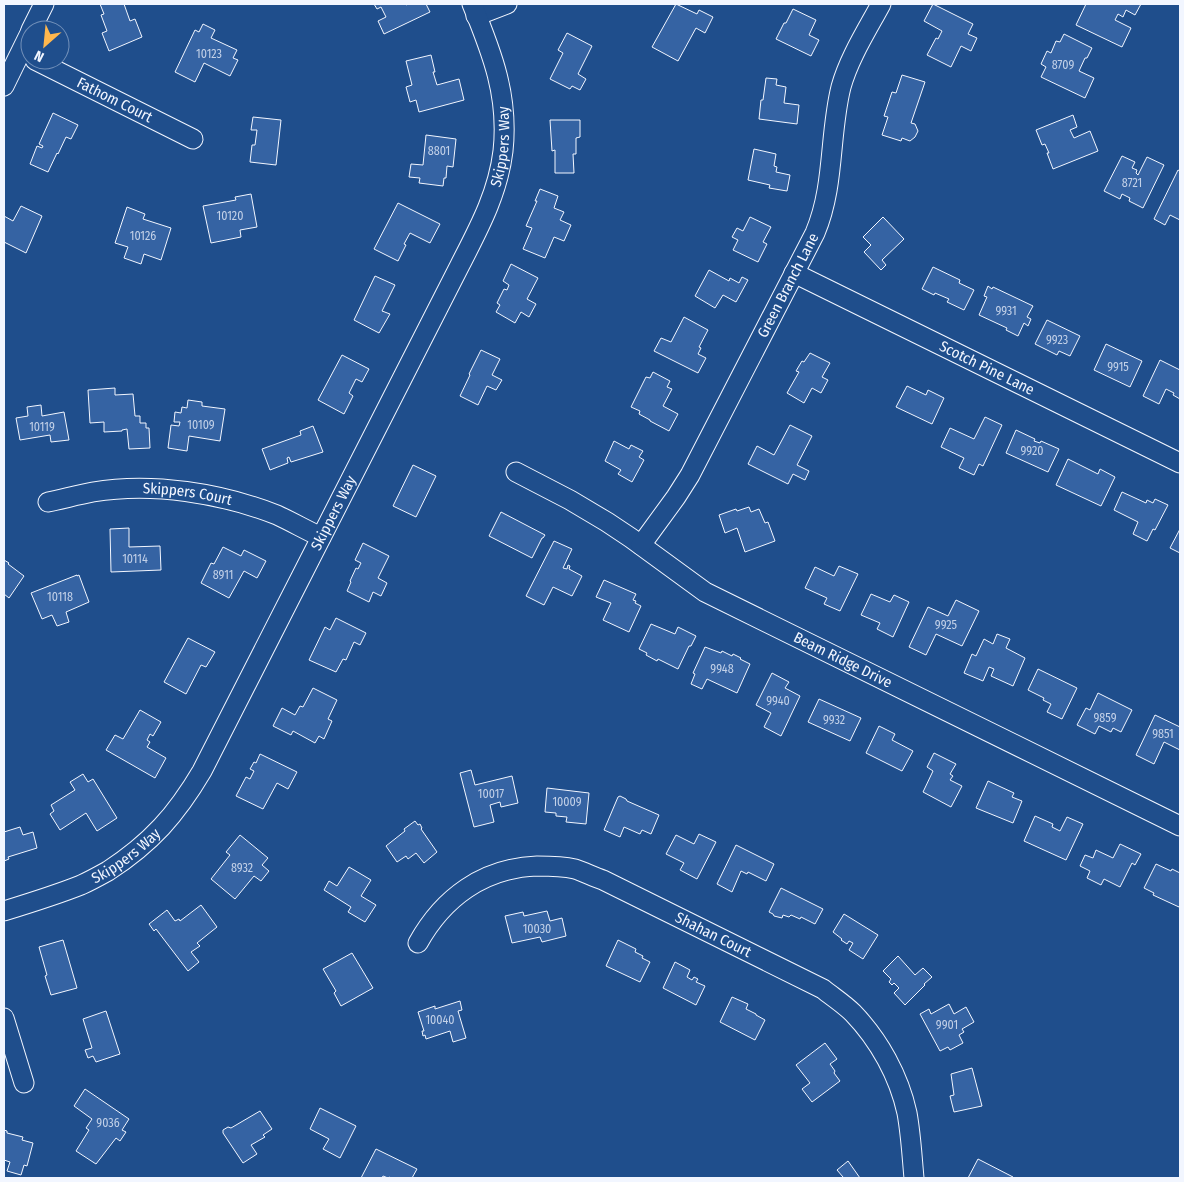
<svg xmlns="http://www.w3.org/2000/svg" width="1184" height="1182" font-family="'Fira Sans Condensed',sans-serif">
  <rect width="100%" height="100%" fill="#1f4e8c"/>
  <g fill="#3563a3" stroke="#f2f6ff">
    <polygon points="100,4 124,4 130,21 135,19 142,37 109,51 102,33 107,31 101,15 104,14"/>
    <polygon points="374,4 405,4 406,5 408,4 426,4 430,12 384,34 378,21 386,17 381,7 377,9"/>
    <polygon points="676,4 697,14 699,10 713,17 705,33 696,28 678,61 652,47"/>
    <polygon points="933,4 973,24 968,34 977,38 971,51 961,46 951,67 927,55 936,38 938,39 942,31 924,21"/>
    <polygon points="1086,4 1141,4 1135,15 1126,10 1123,17 1118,14 1115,20 1131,28 1122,47 1076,25"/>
    <polygon points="793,9 816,20 809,35 819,40 811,56 776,39 784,23 786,23"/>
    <polygon points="203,24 215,30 211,38 237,50 233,58 238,60 230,76 204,63 195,82 175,72 195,30 199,32"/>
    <polygon points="567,33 592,46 578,74 586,79 580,90 572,86 570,89 550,79 563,53 558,50"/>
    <polygon points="1064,34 1092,48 1087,58 1085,58 1079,71 1094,78 1085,98 1041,77 1046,67 1041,64 1047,51 1051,53 1056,41 1060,42"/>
    <polygon points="431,55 435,72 433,72 437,85 459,79 464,100 419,112 416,100 410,102 406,87 412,85 406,61"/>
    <polygon points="902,75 925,82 911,123 915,124 918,131 915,137 910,141 902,138 901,141 882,135 888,117 884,116 892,92 896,93"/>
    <polygon points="766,78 777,79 776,85 786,87 784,103 799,105 797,124 759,119 761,100 763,100"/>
    <polygon points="53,113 78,125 71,139 66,137 58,154 57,153 48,172 30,164 37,146 42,148 43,146 39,144"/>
    <polygon points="1073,115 1077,127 1070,130 1074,138 1090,131 1098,151 1053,169 1047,153 1049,153 1045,144 1042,145 1036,130"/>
    <polygon points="253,117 281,120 276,165 250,162 252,145 255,145 257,130 251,130"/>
    <polygon points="550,120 580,120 580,137 576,138 576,154 573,154 574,173 555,173 555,150 552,151"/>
    <polygon points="426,135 456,139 453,167 447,166 446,178 444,178 443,186 419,183 420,178 409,177 411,164 423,165"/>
    <polygon points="754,149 776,154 774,166 777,167 776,172 790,175 787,191 769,188 770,185 748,180"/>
    <polygon points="1122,156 1135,162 1132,168 1137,170 1136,173 1138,175 1147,157 1164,165 1143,208 1129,201 1130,198 1122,194 1120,199 1104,191"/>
    <polygon points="1178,170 1180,171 1180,220 1170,215 1165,225 1154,219"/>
    <polygon points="540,189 558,196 554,208 564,212 560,220 571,225 564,241 554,237 545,258 523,249 532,228 526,226 537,201 535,201"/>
    <polygon points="251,194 257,227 240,230 241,237 211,243 203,206 236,200 235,197"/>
    <polygon points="398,203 440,224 430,243 410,233 404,244 406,245 398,261 374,249"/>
    <polygon points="21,206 42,216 26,253 4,242 4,216 13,221"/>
    <polygon points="127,207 145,214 143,219 171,228 161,260 144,254 141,264 124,258 128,247 115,243"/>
    <polygon points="750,217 771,227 763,242 767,244 758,262 733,250 738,240 732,237 737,228 743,231"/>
    <polygon points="883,217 904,239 882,260 886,265 881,270 864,252 871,245 863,237"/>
    <polygon points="511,264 538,278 527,299 536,304 529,317 521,312 515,323 496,312 500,305 497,303 504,289 507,290 509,285 503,281"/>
    <polygon points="933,267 960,280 959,283 974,290 964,310 947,302 949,299 935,293 934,295 922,289"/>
    <polygon points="709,270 729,281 730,278 739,283 742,277 748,280 736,302 723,295 715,308 695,296"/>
    <polygon points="375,276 395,285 382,311 390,314 379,333 354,320"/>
    <polygon points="988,286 992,289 993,287 1033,306 1027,317 1031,319 1028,326 1024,323 1018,336 1006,330 1007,328 979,315 987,297 984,296"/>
    <polygon points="684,317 708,330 699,347 701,348 698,354 706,358 698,373 654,351 661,338 671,342"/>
    <polygon points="1047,320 1080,336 1070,356 1059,351 1057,355 1035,344"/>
    <polygon points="1106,344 1142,361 1130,387 1094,370"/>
    <polygon points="481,350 500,359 492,375 502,380 496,390 487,386 478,405 460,396 470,375 469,374"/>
    <polygon points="810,353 830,363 822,377 828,380 821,393 812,388 804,403 787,393 799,372 796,371 802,361 804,362"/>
    <polygon points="342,355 369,369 362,382 356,379 349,393 353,396 344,414 318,400"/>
    <polygon points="1160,360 1180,370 1180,399 1173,395 1174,393 1166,389 1159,404 1143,396"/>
    <polygon points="653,372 670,381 667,387 672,389 663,406 678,414 669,431 650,421 650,420 639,414 640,411 631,407 646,377 650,378"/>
    <polygon points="907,386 926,395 928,390 944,398 932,424 896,407"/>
    <polygon points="115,388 115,395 133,394 135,416 140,416 140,423 146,423 146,428 149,428 150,448 129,449 127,429 122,430 122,431 104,432 104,422 90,423 88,390"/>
    <polygon points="188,400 202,402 202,406 225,409 220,441 189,436 187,451 168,448 171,425 179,426 180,422 174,422 175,412 181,413 182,407 187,408"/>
    <polygon points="41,405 42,416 64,412 69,440 51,442 50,435 20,440 16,418 28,416 27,407"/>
    <polygon points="985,417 1002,425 983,466 979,464 974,475 959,468 964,458 941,447 950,428 974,439"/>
    <polygon points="790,425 812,436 797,465 809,471 805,480 793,474 788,484 748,464 757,446 774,455"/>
    <polygon points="313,426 323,452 291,462 289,457 287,458 288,463 270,470 262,449 301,435 300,431"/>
    <polygon points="1016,430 1035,439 1034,441 1040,443 1041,441 1059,449 1048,472 1006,453"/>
    <polygon points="614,441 629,449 631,445 643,451 639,457 644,460 632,482 618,474 621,470 605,461"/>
    <polygon points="1068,459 1098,474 1100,469 1115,477 1101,506 1056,485"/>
    <polygon points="413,465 436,476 416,517 393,506"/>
    <polygon points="1122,492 1146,503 1147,500 1153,503 1155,499 1168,505 1155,530 1153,529 1147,541 1133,534 1138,522 1114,510"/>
    <polygon points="749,507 751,512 759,509 765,523 768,522 775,541 745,552 737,528 725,533 719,515 736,509 737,511"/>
    <polygon points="501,512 545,535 543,538 542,538 532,558 489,536"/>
    <polygon points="129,528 129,547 160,546 161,570 111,572 110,529"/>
    <polygon points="1180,529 1180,553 1170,548"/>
    <polygon points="554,541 572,549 563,568 567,569 568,565 570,566 569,569 582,576 572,596 553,587 544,605 526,596"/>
    <polygon points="363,543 389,556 378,578 387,583 381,596 373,592 369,602 347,591 351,582 350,581 356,568 358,569 361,563 355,560"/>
    <polygon points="223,547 241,556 244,550 266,561 257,578 244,571 229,598 201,583 211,563 214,564"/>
    <polygon points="4,560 9,563 8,564 24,576 9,598 4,594"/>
    <polygon points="839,566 858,574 840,611 824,604 827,598 805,588 815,567 834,576"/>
    <polygon points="77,575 77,576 79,575 89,602 66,612 69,622 57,626 52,615 42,619 31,593"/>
    <polygon points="604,580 636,594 633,600 636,601 635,603 641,606 629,632 603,620 611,603 596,597"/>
    <polygon points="871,594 890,602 894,595 909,602 893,637 877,629 880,623 861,615"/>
    <polygon points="956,600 979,611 962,646 936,634 926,655 909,647 928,607 948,616"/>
    <polygon points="336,618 366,633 360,645 354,642 346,660 343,659 336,672 309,660 325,627 330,630"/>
    <polygon points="651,624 675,634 678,627 696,636 691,646 689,646 678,669 658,659 657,661 646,655 647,653 639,649"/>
    <polygon points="997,634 1010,639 1006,648 1025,658 1013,686 991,676 994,669 989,667 983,681 964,673 972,654 976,656 984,639 993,644"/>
    <polygon points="188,638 215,652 206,667 201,665 186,694 164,682"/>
    <polygon points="705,647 721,653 722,651 732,656 733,654 741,658 740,659 750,664 737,693 707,679 702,689 691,684 695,674 693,673"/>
    <polygon points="1038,669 1077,688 1062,719 1047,712 1051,704 1043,700 1044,698 1028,690"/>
    <polygon points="772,673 789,682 785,688 800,696 781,736 764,727 771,713 756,705"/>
    <polygon points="313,688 337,700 328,719 332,721 324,739 319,736 315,743 293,731 291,735 273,726 282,708 295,715 300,706 303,707"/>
    <polygon points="1098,693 1132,710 1121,732 1113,728 1111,732 1099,726 1095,734 1077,725 1086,708 1090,710"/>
    <polygon points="819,699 861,718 850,741 808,722"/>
    <polygon points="140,710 161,722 153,736 150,734 147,740 150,742 147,747 166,758 155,778 106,750 115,735 123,739"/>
    <polygon points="1155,715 1180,727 1180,750 1164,742 1154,764 1136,755"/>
    <polygon points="879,726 895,734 892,740 913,751 902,771 866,753"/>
    <polygon points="934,753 956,764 950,774 953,776 950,780 962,786 951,807 923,792 933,771 927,767"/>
    <polygon points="260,754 297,772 288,789 277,783 263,809 236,796 246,777 250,779 254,771 250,769 254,762 256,763"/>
    <polygon points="471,770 475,785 512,776 518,803 501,807 500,802 490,805 494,822 474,827 460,773"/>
    <polygon points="83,774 88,782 93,779 117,818 97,831 86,813 60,830 50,814 54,811 51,805 75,790 70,782"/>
    <polygon points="988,781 1014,793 1012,797 1022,801 1013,823 976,808"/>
    <polygon points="547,788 589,793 586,824 566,822 567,817 556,816 556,813 545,812"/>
    <polygon points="620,796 626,799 627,801 659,815 651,834 642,830 640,834 624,827 620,837 604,830 618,797"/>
    <polygon points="1035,816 1053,824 1052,827 1060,831 1067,817 1083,824 1066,860 1024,841"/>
    <polygon points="415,821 418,825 420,824 422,828 421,829 437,852 424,863 416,853 408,859 406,856 397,862 386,846 405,831 404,829"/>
    <polygon points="20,827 23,835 33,832 37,848 8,857 9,859 4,861 4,832"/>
    <polygon points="699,834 716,842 697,879 680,870 684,863 666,854 676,835 694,844"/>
    <polygon points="240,835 268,858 262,865 269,871 261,881 254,876 235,899 211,879 230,855 226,852"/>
    <polygon points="1120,844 1141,854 1135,865 1132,863 1120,887 1104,879 1101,885 1087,878 1090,871 1080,866 1085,855 1093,858 1096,850 1098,851 1113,858"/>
    <polygon points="736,845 774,864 766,881 748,872 747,874 741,871 732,892 717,884"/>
    <polygon points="1156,864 1171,871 1172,869 1180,873 1180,905 1179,907 1153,895 1154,893 1144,888"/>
    <polygon points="349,867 371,880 361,896 376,905 365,922 348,912 351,907 324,890 329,881 337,886"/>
    <polygon points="781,888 823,909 815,924 801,917 800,919 791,915 789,917 783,915 782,918 774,916 773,914 769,912"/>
    <polygon points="201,905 217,927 197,943 200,946 191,952 199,962 188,971 156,929 154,931 149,924 167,910 175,921 179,919 180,921"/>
    <polygon points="547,911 550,921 562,918 566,936 542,942 540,937 512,943 505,916 523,912 524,916"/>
    <polygon points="844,914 878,935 863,959 849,950 853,943 849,941 847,944 841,940 842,939 833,932"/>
    <polygon points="63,940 77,988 51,995 45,976 47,975 39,947"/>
    <polygon points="618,940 636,949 635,952 643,956 642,958 650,962 640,982 606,966"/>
    <polygon points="352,953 373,988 341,1006 334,993 336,991 323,969"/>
    <polygon points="898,956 915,975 923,968 932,977 924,984 925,985 905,1005 894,993 899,988 894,983 892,985 889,982 891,979 883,971"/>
    <polygon points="675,962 690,970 687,977 692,980 694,977 698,979 696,982 705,986 696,1005 663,988"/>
    <polygon points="732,997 748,1004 746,1009 756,1014 756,1015 765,1020 755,1040 720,1022"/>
    <polygon points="460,1001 462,1010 458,1011 466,1038 453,1042 450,1031 426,1039 425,1035 423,1036 422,1031 424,1031 418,1012 435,1006 435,1009"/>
    <polygon points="949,1004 954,1014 966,1007 974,1022 962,1029 964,1032 959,1035 963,1043 950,1050 948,1047 940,1051 920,1014 929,1009 931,1014"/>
    <polygon points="106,1011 120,1054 96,1062 93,1056 88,1058 85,1050 92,1048 83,1019"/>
    <polygon points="825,1043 837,1059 830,1064 835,1071 834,1073 840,1081 812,1102 802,1089 810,1083 796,1065"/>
    <polygon points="972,1068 982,1106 954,1112 950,1096 954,1095 951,1074"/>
    <polygon points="85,1089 129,1119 122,1130 126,1132 120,1141 116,1138 96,1164 76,1151 89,1130 86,1128 92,1119 74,1106"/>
    <polygon points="320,1108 356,1126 340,1158 323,1149 329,1139 310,1129"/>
    <polygon points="260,1111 272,1129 263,1135 265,1137 251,1145 257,1154 243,1163 223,1133 223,1130 228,1127 231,1128"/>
    <polygon points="4,1130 7,1131 7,1133 23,1137 22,1140 33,1143 27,1166 24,1165 21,1175 7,1171 10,1162 4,1160"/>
    <polygon points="376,1149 417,1169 412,1178 391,1178 389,1177 388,1178 383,1176 382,1178 361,1178"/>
    <polygon points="978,1159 1013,1177 1012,1178 968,1178"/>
    <polygon points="848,1161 860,1178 842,1178 843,1177 837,1170"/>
  </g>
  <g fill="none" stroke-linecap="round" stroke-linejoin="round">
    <g stroke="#f2f6ff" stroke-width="21">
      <g id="minor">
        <polyline points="476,16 507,4"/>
        <polyline points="31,30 44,4"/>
        <path id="s1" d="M35 60 193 139"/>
        <polyline points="4,86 30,33"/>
        <path id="s2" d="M794 273 1180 463"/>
        <path id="s3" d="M516 472 570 500 607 522 631 538 705 592 1180 826"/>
        <path id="s4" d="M48 502C63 499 77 495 93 492 152 482 221 493 277 515 292 522 306 530 321 537"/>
        <path id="s5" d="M641 545 676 497 690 475 815 233C835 186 829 135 841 87 849 58 867 30 881 4"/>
        <path id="s6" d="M4 911C30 903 56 895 81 885 90 881 99 876 108 871 151 843 176 815 202 771 271 636 339 502 408 367 425 333 443 299 460 265 479 228 498 193 503 151 509 96 492 53 472 4"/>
        <path id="s7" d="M418 943C443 898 483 868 537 866 549 866 562 866 575 869 584 872 594 877 603 880L823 989C833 997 844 1004 853 1013 879 1040 899 1076 907 1113 911 1135 912 1157 914 1178"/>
        <polyline points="4,1018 24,1083"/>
      </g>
    </g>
    <use href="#minor" stroke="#1f4e8c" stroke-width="19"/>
  </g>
  <g text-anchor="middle" stroke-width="4" stroke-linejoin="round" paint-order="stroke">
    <g font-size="12" fill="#c3d1e8">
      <text x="209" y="58">10123</text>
      <text x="1063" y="69">8709</text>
      <text x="439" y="155">8801</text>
      <text x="1132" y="187">8721</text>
      <text x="230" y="220">10120</text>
      <text x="143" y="240">10126</text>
      <text x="1006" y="315">9931</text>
      <text x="1057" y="344">9923</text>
      <text x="1118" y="371">9915</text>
      <text x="201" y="429">10109</text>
      <text x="42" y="431">10119</text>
      <text x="1032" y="455">9920</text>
      <text x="135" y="563">10114</text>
      <text x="223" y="579">8911</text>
      <text x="60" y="601">10118</text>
      <text x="946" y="629">9925</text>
      <text x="722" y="673">9948</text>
      <text x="778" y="705">9940</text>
      <text x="1105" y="722">9859</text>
      <text x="834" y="724">9932</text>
      <text x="1163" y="738">9851</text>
      <text x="491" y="798">10017</text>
      <text x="567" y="806">10009</text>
      <text x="242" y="872">8932</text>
      <text x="537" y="933">10030</text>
      <text x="440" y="1024">10040</text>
      <text x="947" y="1029">9901</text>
      <text x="108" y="1127">9036</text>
    </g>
    <g font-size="15" fill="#f2f6ff" stroke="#1f4e8c">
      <text dy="5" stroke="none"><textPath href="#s1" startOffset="89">Fathom Court</textPath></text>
      <text dy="5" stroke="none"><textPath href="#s6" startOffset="945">Skippers Way</textPath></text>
      <text dy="5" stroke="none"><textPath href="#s5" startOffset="299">Green Branch Lane</textPath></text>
      <text dy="5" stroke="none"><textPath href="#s2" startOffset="215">Scotch Pine Lane</textPath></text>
      <text dy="5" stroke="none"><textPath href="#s4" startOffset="141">Skippers Court</textPath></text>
      <text dy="5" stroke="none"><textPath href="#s6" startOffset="540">Skippers Way</textPath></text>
      <text dy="5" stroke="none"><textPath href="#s3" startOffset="378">Beam Ridge Drive</textPath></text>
      <text dy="5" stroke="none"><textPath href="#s6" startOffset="135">Skippers Way</textPath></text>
      <text dy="5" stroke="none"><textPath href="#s7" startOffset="340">Shahan Court</textPath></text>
    </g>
  </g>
  <rect width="1184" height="1182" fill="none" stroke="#f2f6ff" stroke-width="10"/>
  <g transform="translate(45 45) rotate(207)"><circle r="24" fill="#1f4e8c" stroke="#7391ba"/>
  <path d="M0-4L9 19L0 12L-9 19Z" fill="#ffb74d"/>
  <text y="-8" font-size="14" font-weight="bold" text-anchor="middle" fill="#f2f6ff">N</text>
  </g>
</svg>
